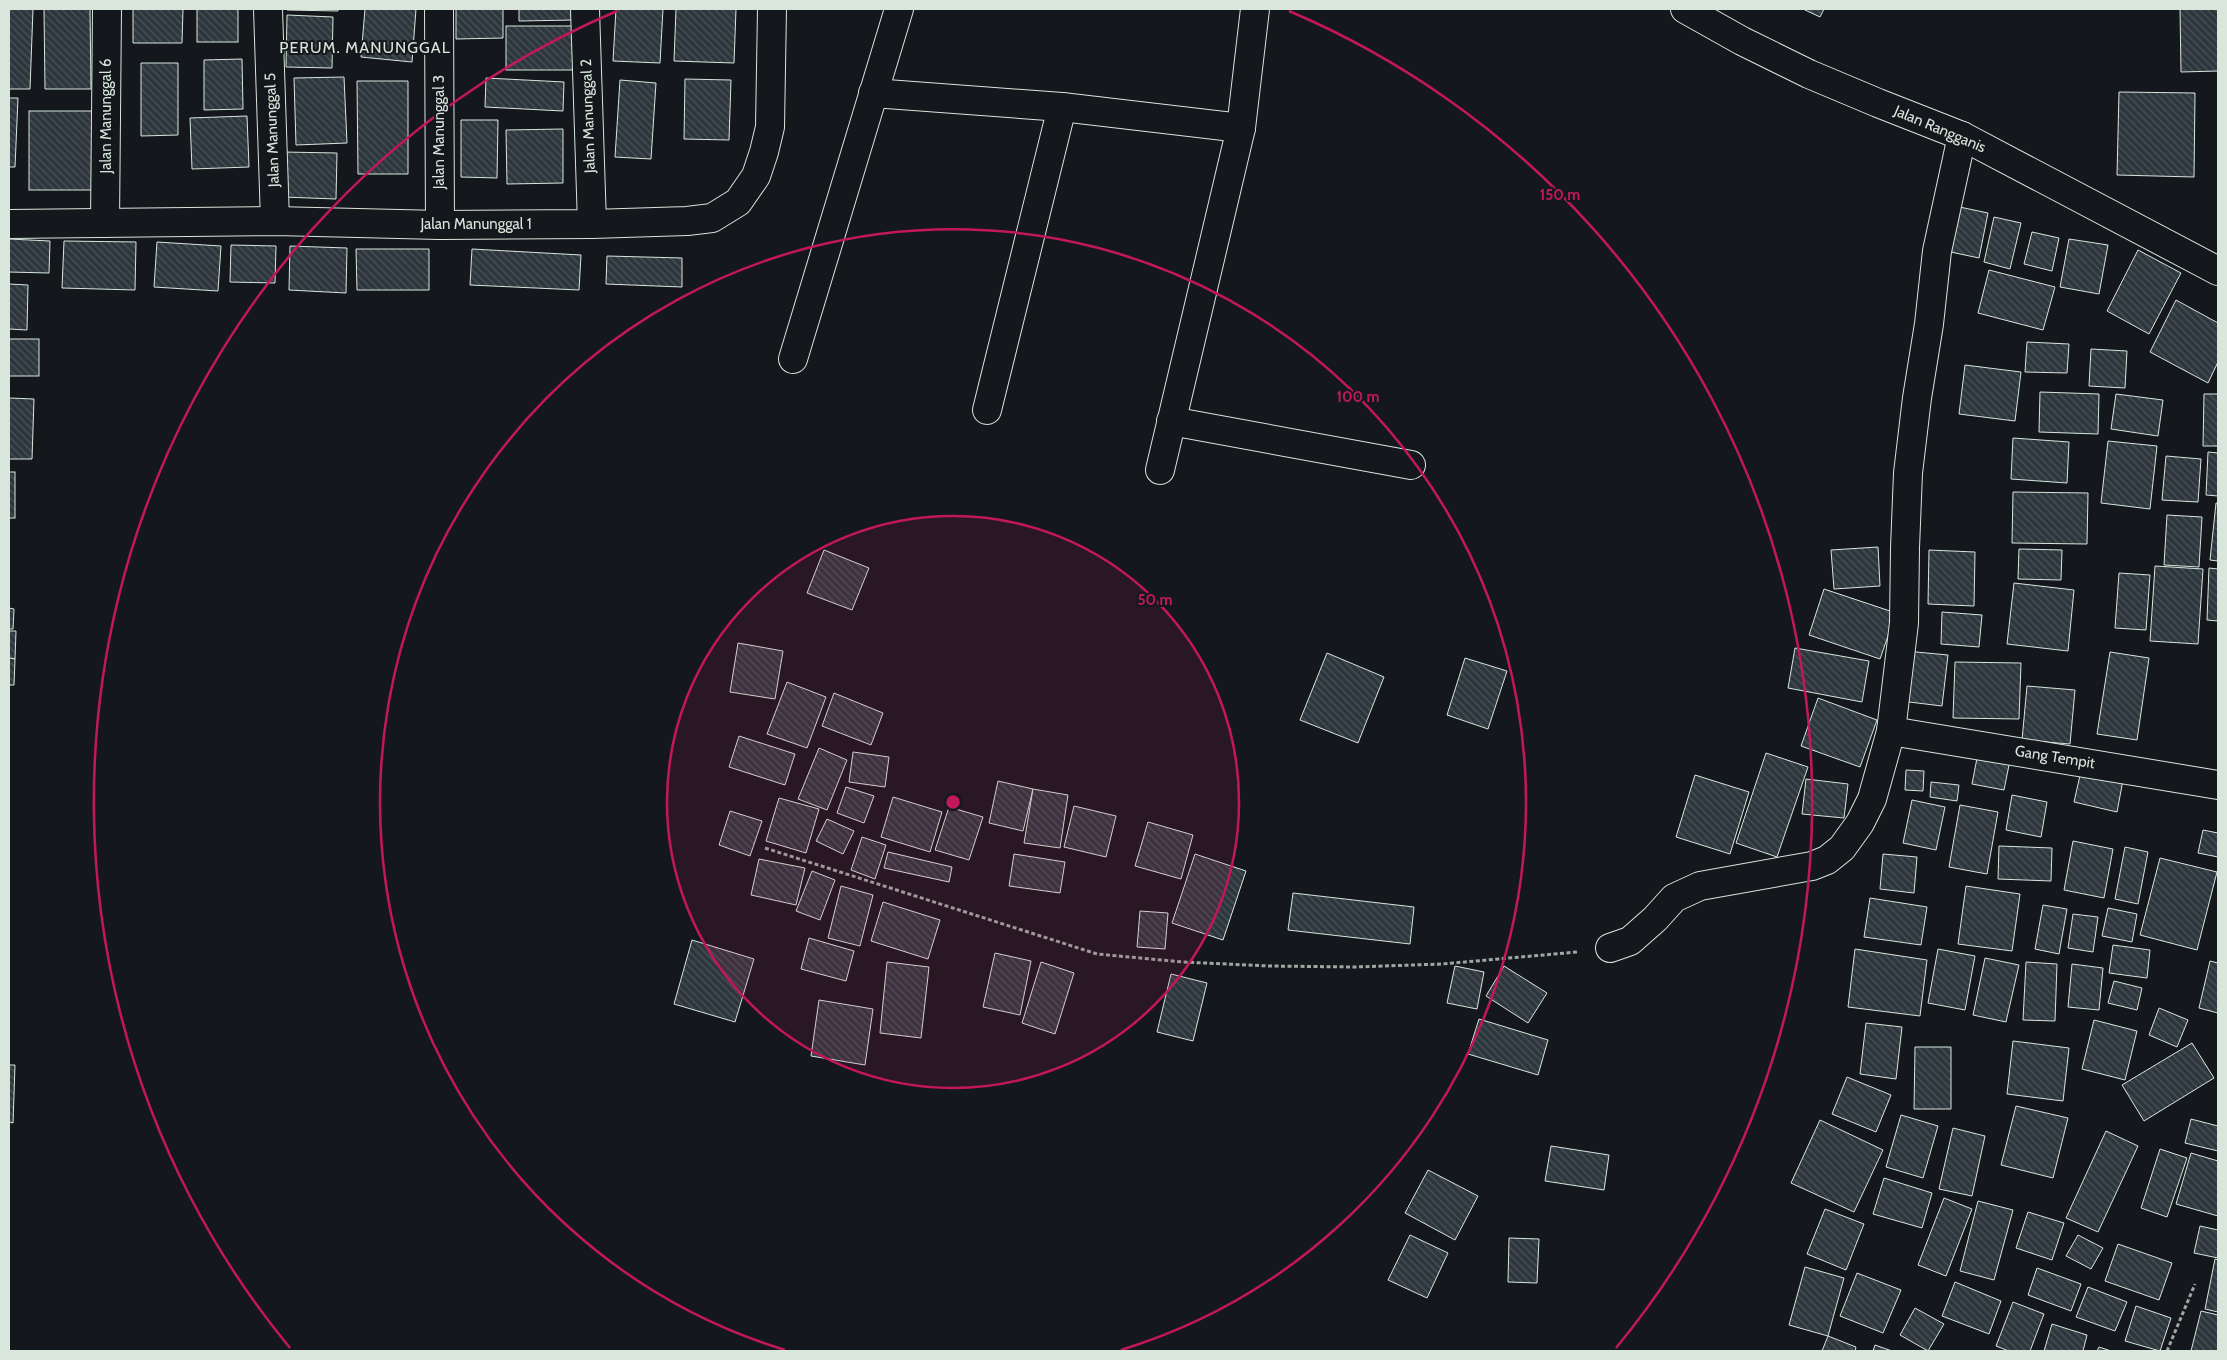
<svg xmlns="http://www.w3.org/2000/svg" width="2227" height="1360" font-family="Cabin,sans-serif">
  <defs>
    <pattern id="building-back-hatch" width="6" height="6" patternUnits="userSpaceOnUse" patternTransform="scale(1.25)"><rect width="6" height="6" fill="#2c363c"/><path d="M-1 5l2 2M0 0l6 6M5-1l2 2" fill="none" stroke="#4a5358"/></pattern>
  </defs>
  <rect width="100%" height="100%" fill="#14181c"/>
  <g fill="url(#building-back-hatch)" stroke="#d8e6dc">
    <polygon points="9,9 33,9 30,89 9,89"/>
    <polygon points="44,9 90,9 91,89 45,89"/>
    <polygon points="133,9 183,9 182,43 133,43"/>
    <rect x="197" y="9" width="41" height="33"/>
    <polygon points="287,9 338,9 338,11 287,10"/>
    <polygon points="365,9 416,9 412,62 361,57"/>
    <polygon points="456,9 503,9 503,38 456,39"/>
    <polygon points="519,9 574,9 574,20 519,21"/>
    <polygon points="616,9 663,9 660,63 613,61"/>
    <polygon points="676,9 736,9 734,63 674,61"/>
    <polygon points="1803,9 1824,9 1820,17"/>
    <polygon points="2180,9 2218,9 2218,71 2181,72"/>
    <polygon points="287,15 333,17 332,68 286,67"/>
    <rect x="506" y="26" width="74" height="44"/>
    <polygon points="242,59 243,109 204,110 204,60"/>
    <polygon points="141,63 178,63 178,135 141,136"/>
    <polygon points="344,77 347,143 296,145 294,78"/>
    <polygon points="486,78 564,82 563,111 485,107"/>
    <polygon points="685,79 731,80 729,140 684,139"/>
    <polygon points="620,80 656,83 651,159 615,157"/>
    <polygon points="357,81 408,81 408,174 358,174"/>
    <polygon points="2119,92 2195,93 2194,177 2117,175"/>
    <polygon points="9,98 18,98 15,167 9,167"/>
    <rect x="29" y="111" width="64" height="79"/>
    <polygon points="247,116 249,167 192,169 190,118"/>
    <polygon points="461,120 498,120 497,178 461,177"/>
    <polygon points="563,129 563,183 507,184 506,130"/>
    <polygon points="284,152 337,153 336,199 283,197"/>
    <polygon points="1955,206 1988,213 1979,258 1946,251"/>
    <polygon points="1994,217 2021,223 2010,269 1984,262"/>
    <polygon points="2032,232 2059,238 2052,271 2024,264"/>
    <polygon points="9,239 50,241 49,273 9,272"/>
    <polygon points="2069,239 2108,245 2099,294 2060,287"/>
    <polygon points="64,241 136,242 135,290 62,288"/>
    <polygon points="157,242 221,246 218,291 154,287"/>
    <polygon points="231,245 276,246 275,283 230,282"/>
    <polygon points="290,246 347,248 346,293 289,290"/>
    <polygon points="356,249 429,249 429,290 357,290"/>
    <polygon points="472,249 581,255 579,290 470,285"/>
    <polygon points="2138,250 2181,273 2149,334 2107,311"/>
    <polygon points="607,256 682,258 682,287 606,284"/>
    <polygon points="1989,270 2055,287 2043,330 1978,313"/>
    <polygon points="9,284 28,285 27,330 9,329"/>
    <polygon points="2176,300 2218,323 2218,362 2208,383 2150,352"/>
    <rect x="9" y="339" width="30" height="37"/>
    <polygon points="2027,342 2069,344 2067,373 2025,372"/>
    <polygon points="2091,349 2127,351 2125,388 2089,386"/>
    <polygon points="1965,365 2021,372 2015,421 1959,414"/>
    <polygon points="2040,392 2099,394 2098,434 2039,432"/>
    <polygon points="2116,394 2163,400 2158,436 2111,429"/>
    <polygon points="2204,394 2218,394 2218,446 2203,446"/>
    <polygon points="9,398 34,399 32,459 9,459"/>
    <polygon points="2013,438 2069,442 2067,483 2011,479"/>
    <polygon points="2108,441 2157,446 2150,509 2101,503"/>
    <polygon points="2208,452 2218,453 2218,496 2206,495"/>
    <polygon points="2166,456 2201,459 2198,502 2162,500"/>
    <rect x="9" y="472" width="6" height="46"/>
    <polygon points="2013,492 2088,493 2087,544 2012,543"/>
    <polygon points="2216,503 2218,503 2218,561 2210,560"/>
    <polygon points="2167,515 2202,517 2199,567 2164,565"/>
    <polygon points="1878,547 1880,586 1834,589 1831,550"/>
    <polygon points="2019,549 2062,550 2061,580 2018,579"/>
    <polygon points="824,550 869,568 852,610 807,593"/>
    <polygon points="1929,550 1975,552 1974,606 1928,604"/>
    <polygon points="2155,566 2203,569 2198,644 2150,641"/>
    <polygon points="2209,568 2218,569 2218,621 2207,620"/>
    <polygon points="2119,573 2150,575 2146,630 2115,628"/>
    <polygon points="2014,583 2074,590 2068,651 2007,644"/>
    <polygon points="1824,589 1896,613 1880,659 1809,635"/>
    <polygon points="9,608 14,609 13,629 9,629"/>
    <polygon points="1942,612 1982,615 1979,647 1941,644"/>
    <polygon points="9,631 16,631 15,659 9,658"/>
    <polygon points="738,643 783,651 775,699 730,692"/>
    <polygon points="1795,648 1869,661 1862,702 1788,688"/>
    <polygon points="1906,651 1948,655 1942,706 1901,701"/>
    <polygon points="2110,652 2149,658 2137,740 2097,734"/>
    <polygon points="1327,653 1384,677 1358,743 1300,720"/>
    <polygon points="9,658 15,659 14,685 9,685"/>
    <polygon points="1465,658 1507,671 1488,729 1447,715"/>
    <polygon points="1955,662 2021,663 2019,719 1953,718"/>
    <polygon points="787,682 826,697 807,748 767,734"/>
    <polygon points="2027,686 2075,690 2070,744 2022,740"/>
    <polygon points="834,693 883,713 871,745 822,726"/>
    <polygon points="1818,698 1877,720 1860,767 1801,746"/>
    <polygon points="739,736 795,754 785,785 729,767"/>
    <polygon points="819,748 847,760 827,810 798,799"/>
    <polygon points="853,752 889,757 885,787 849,782"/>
    <polygon points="1766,753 1808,767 1777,857 1736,843"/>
    <polygon points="1978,753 2010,760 2004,790 1972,784"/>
    <polygon points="1906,770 1924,771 1923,791 1905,790"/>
    <polygon points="2081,771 2123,780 2117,812 2074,802"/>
    <polygon points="1695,775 1749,792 1730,854 1676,837"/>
    <polygon points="1806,779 1848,784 1844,818 1802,814"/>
    <polygon points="998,781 1033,789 1023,831 989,823"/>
    <polygon points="1931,782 1959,785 1957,801 1930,797"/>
    <polygon points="846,787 874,796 864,823 837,813"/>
    <polygon points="1033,789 1068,795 1060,848 1024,843"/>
    <polygon points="2012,795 2047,802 2041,837 2006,830"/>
    <polygon points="893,797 942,812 930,852 881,837"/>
    <polygon points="779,798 819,809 806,853 766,841"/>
    <polygon points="1912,800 1945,807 1936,850 1903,843"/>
    <polygon points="1960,805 1998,812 1987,874 1949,867"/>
    <polygon points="1074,806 1116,816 1106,857 1064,847"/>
    <polygon points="949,807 983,817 969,860 935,850"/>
    <polygon points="730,811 762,821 750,856 719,845"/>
    <polygon points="827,819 854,831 843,854 816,841"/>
    <polygon points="1148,822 1193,835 1181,879 1135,866"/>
    <polygon points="2203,830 2218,833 2218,857 2198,853"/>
    <polygon points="862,837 886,845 875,879 851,870"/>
    <polygon points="2073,841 2113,849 2104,898 2064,890"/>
    <polygon points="1999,846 2052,848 2051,881 1998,879"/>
    <polygon points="2125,847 2148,852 2138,904 2115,899"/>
    <polygon points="888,852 952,867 949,882 884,868"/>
    <polygon points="1014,854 1065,862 1060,893 1009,886"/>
    <polygon points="1195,854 1246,871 1223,940 1172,923"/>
    <polygon points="1883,854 1917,857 1914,893 1880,889"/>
    <polygon points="2160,858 2217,872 2197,950 2140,935"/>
    <polygon points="759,859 805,868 796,905 751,895"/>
    <polygon points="812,871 835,880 820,920 796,911"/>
    <polygon points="841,886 873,895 860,946 828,938"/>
    <polygon points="1966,886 2020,894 2012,951 1958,944"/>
    <polygon points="1293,893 1414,907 1410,944 1288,930"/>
    <polygon points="1870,898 1927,907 1921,945 1864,937"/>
    <polygon points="883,902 940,920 928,959 871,941"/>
    <polygon points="2043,905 2067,909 2059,954 2035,949"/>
    <polygon points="2108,908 2137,914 2132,942 2102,936"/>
    <polygon points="1140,911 1168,913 1165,949 1137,947"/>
    <polygon points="2073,914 2098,917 2093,952 2068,948"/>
    <polygon points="809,938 854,951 846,981 801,969"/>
    <polygon points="692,940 754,959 735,1022 674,1004"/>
    <polygon points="2113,945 2150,950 2147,978 2109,973"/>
    <polygon points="1855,949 1927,960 1920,1016 1848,1007"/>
    <polygon points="1938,949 1975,956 1965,1010 1928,1003"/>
    <polygon points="995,953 1031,961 1020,1015 983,1007"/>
    <polygon points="1985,958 2019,965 2006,1022 1973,1015"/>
    <polygon points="2210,961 2218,963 2218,1013 2199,1008"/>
    <polygon points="887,962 929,967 921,1038 880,1033"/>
    <polygon points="1041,962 1074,973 1055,1034 1022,1023"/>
    <polygon points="2026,962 2057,964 2055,1021 2023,1020"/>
    <polygon points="2072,964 2103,968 2099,1010 2068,1007"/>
    <polygon points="1455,966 1484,972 1477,1009 1447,1003"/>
    <polygon points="1504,966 1547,993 1528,1023 1486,996"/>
    <polygon points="1171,974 1207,983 1193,1041 1157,1032"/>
    <polygon points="2114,981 2142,988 2137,1010 2108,1003"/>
    <polygon points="819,1000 873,1009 865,1065 811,1056"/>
    <polygon points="2159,1008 2188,1020 2177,1047 2149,1035"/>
    <polygon points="1479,1019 1548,1040 1538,1075 1468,1054"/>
    <polygon points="2094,1020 2137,1031 2125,1080 2082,1069"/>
    <polygon points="1866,1023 1902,1027 1896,1079 1860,1074"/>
    <polygon points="2013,1041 2069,1048 2063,1101 2007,1094"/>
    <polygon points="2192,1043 2214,1078 2144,1121 2122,1085"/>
    <polygon points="1915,1047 1951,1047 1951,1109 1914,1109"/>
    <polygon points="9,1065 15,1065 13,1123 9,1122"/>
    <polygon points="1847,1077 1891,1095 1876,1132 1832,1114"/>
    <polygon points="2016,1106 2068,1118 2053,1178 2001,1165"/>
    <polygon points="1901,1115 1938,1126 1923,1178 1886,1167"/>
    <polygon points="2191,1119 2218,1126 2218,1151 2185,1143"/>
    <polygon points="1820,1120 1883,1150 1854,1212 1791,1183"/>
    <polygon points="1953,1128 1985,1136 1972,1196 1939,1189"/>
    <polygon points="2106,1131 2138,1146 2098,1232 2066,1218"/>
    <polygon points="1551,1146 1609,1155 1604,1190 1545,1181"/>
    <polygon points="2160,1149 2187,1158 2167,1217 2141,1208"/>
    <polygon points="2191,1153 2218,1161 2218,1216 2176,1204"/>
    <polygon points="1428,1170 1478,1196 1455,1240 1405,1213"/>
    <polygon points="1884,1178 1932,1193 1922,1228 1873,1214"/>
    <polygon points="1944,1198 1972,1209 1946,1276 1918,1265"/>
    <polygon points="1978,1201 2013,1210 1994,1280 1960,1271"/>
    <polygon points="1825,1209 1864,1224 1846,1270 1807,1254"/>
    <polygon points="2028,1212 2064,1223 2052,1260 2016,1248"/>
    <polygon points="2200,1226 2218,1230 2218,1258 2194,1253"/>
    <polygon points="1410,1235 1448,1253 1427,1298 1388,1280"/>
    <polygon points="2078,1235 2103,1248 2091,1269 2066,1256"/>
    <polygon points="1509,1238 1539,1239 1537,1283 1508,1282"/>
    <polygon points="2118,1244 2172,1263 2159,1300 2105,1281"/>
    <polygon points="2215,1259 2218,1260 2218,1312 2205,1309"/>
    <polygon points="1805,1267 1844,1278 1828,1336 1789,1325"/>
    <polygon points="2037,1268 2081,1284 2071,1311 2028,1295"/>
    <polygon points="1857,1273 1901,1290 1883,1333 1840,1316"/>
    <polygon points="1955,1282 2001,1301 1989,1334 1942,1316"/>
    <polygon points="2088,1287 2127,1302 2115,1331 2076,1317"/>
    <polygon points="2013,1302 2044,1314 2030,1351 2009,1351 1996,1346"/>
    <polygon points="2136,1306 2171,1318 2160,1351 2125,1341"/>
    <polygon points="1915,1308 1944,1324 1928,1351 1900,1335"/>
    <polygon points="2201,1311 2218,1315 2218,1351 2191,1351"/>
    <polygon points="2052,1324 2087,1335 2083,1351 2044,1351"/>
    <polygon points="1828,1336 1856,1347 1855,1351 1822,1351"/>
    <polygon points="1875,1345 1892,1351 1873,1351"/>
    <polygon points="2099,1347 2111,1351 2097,1351"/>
  </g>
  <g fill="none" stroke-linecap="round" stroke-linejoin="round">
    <g stroke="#d8e6dc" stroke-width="30">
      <g id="minor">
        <polyline points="268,9 275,221"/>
        <polyline points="439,9 440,225"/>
        <polyline points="585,9 592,224"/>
        <polyline points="1685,9 1742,41 1809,74 1878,103 1962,136 2218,271"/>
        <polyline points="873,93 1062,107 1241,128"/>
        <polyline points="105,223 107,9"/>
        <polyline points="9,224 275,221 440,225 592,224 687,221 712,218 738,202 756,176 764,152 770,127 772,9"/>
        <polyline points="793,359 899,9"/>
        <polyline points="987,410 1062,107"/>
        <polyline points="1171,421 1411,465"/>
        <polyline points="1160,470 1241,128 1255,9"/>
        <polyline points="1891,731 2218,785"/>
        <polyline points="1610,948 1630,941 1655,919 1674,898 1700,886 1812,866 1827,860 1842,848 1860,823 1872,799 1891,731 1904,623 1905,548 1908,473 1917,398 1929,324 1937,251 1962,136"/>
      </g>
    </g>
    <g stroke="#9da8a2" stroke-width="3" stroke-dasharray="4 2.5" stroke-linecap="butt">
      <polyline points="765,848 1097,954 1183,962 1269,966 1355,967 1442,964 1577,952"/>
      <polyline points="2167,1351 2195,1284"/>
    </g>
    <use href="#minor" stroke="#14181c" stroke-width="28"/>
  </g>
  <circle cx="953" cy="802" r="286" fill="#c2185b" fill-opacity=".12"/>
  <g fill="none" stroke="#c2185b" stroke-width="2.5">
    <circle cx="953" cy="802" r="286"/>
    <path d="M785 1350A573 573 0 1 1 1121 1350"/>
    <path d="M290 1348A859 859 0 0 1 617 11M1289 11A859 859 0 0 1 1616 1348"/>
  </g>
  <g text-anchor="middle" stroke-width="4" stroke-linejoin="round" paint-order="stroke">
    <g font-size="15" fill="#d8e6dc" stroke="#14181c">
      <text transform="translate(106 116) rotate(-90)" y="5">Jalan Manunggal 6</text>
      <text transform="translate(588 116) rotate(-92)" y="5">Jalan Manunggal 2</text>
      <text transform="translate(1940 129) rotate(23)" y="5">Jalan Rangganis</text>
      <text transform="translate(272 130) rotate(-92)" y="5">Jalan Manunggal 5</text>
      <text transform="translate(439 132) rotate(-90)" y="5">Jalan Manunggal 3</text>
      <text x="476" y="229">Jalan Manunggal 1</text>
      <text transform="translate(2055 757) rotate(9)" y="5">Gang Tempit</text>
    </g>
    <g font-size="16" letter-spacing="1" fill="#d8e6dc" stroke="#14181c">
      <text x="365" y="53">PERUM. MANUNGGAL</text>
    </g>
  </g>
  <circle cx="953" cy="802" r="8" fill="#c2185b" stroke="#14181c" stroke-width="2.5"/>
  <g font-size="15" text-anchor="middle" font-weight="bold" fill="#c2185b" stroke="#14181c" stroke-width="4" stroke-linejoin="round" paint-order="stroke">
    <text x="1560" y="200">150 m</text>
    <text x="1358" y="402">100 m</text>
    <text x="1155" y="605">50 m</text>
  </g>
  <rect width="2227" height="1360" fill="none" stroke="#d8e6dc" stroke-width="20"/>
</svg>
